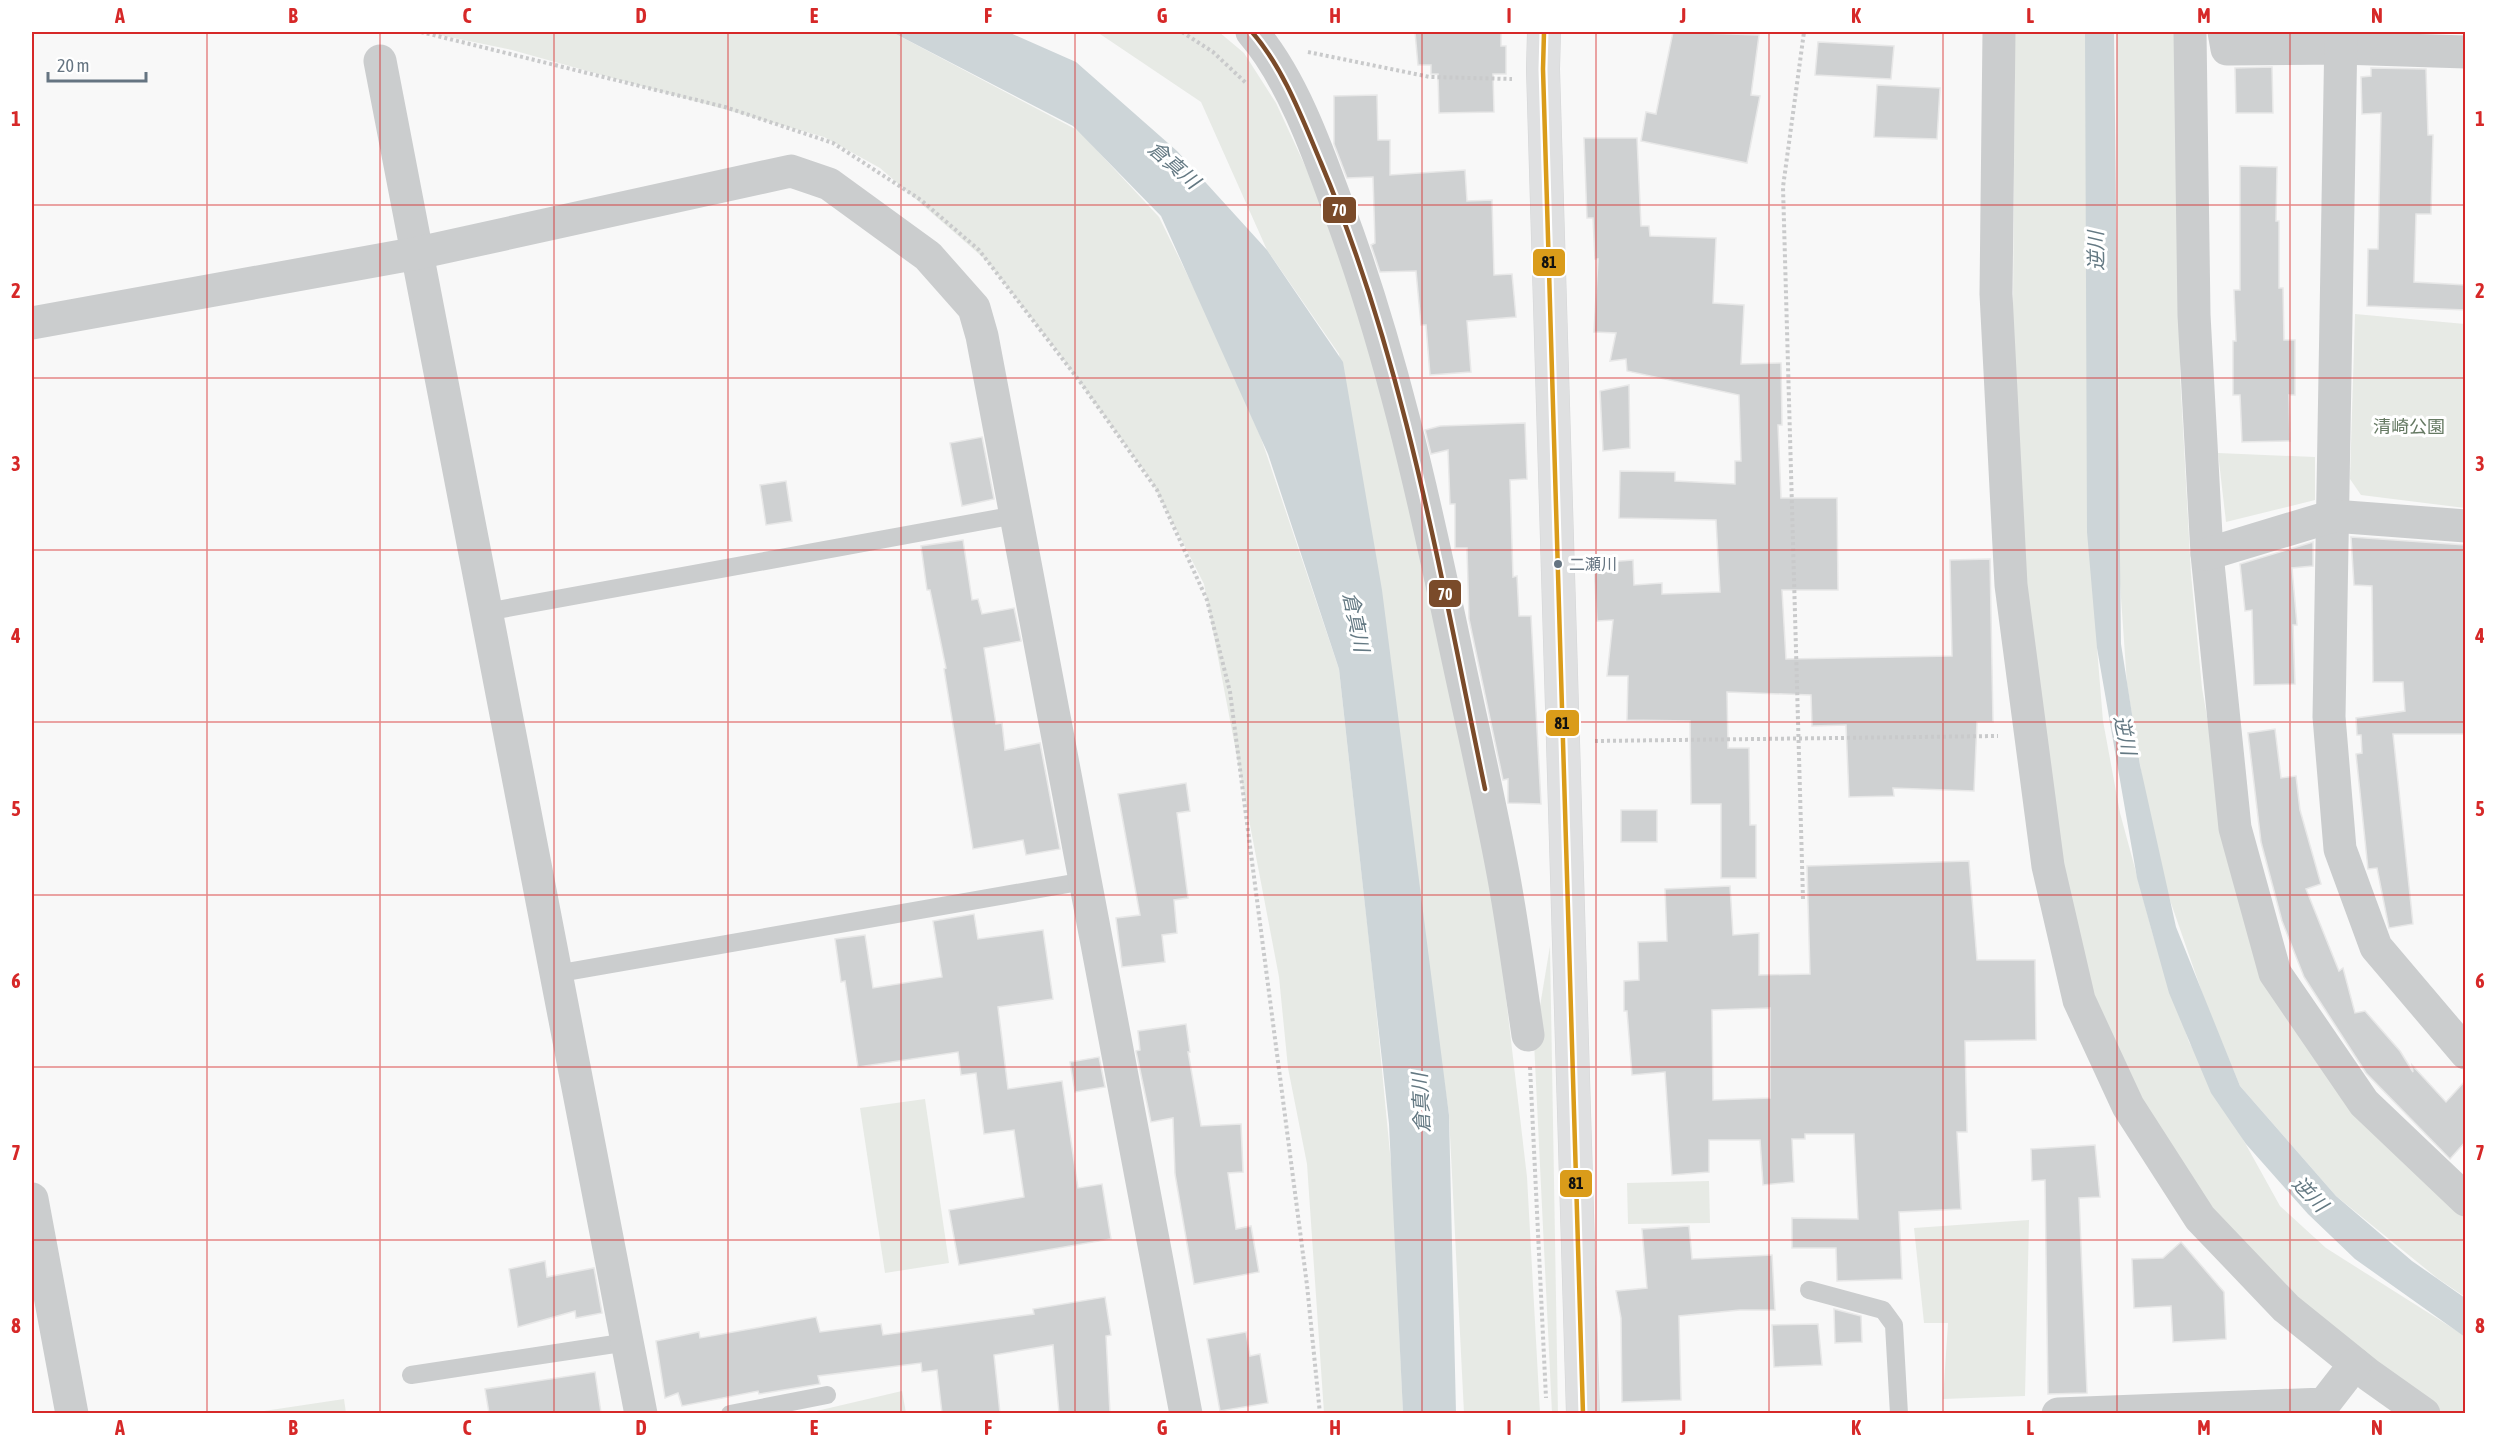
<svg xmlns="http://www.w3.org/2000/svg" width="2497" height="1445" font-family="'Asap Condensed','Noto Sans JP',sans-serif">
  <rect width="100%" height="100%" fill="#f8f8f8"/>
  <g fill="#e7eae5">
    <polygon points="425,32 892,32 1079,131 1159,217 1209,319 1261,438 1339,669 1373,977 1392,1174 1403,1413 1324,1413 1307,1164 1288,1068 1279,977 1204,584 1151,480 1058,352 987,261 880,168 824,137 512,50"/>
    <polygon points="1097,32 1219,32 1244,53 1276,103 1337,235 1375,350 1448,653 1497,921 1527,1177 1540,1413 1464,1413 1449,1115 1339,354 1267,250 1201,102"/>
    <polygon points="2015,32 2087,32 2097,648 2103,721 2120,813 2153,935 2189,1042 2280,1206 2326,1248 2465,1336 2465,1413 2424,1413 2237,1257 2079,1000 2011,585"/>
    <polygon points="2117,32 2179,32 2180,373 2191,574 2202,688 2227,832 2276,995 2465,1203 2465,1297 2437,1278 2336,1196 2240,1086 2205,1001 2155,857 2127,684 2119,569"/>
    <polygon points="2355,314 2465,324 2465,508 2361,495 2350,479"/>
    <polygon points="2218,453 2315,457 2315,500 2226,522"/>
    <polygon points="1550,946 1558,1414 1552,1413 1534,1042"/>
    <polygon points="925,1099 949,1263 885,1273 860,1108"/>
    <polygon points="1709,1181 1710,1223 1628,1224 1627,1183"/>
    <polygon points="2029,1220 2025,1396 1943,1399 1948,1323 1924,1323 1914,1228"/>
    <polygon points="902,1391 906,1413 808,1413"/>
    <polygon points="344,1399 346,1413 251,1413"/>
  </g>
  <g fill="#cdd5d8">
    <polygon points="892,32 1008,32 1076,62 1177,151 1267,250 1343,362 1382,590 1449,1115 1456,1413 1403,1413 1389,1124 1339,669 1268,454 1161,216 1073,126"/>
    <polygon points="2085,32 2114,32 2121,644 2140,765 2176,927 2240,1086 2336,1196 2412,1261 2465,1298 2465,1337 2355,1259 2308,1214 2246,1144 2211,1093 2169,993 2137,878 2097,648 2087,532"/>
  </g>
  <g fill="#cfd1d2" stroke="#e8e8e8" stroke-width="1.5" fill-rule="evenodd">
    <polygon points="1415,32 1501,32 1501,46 1506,46 1506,74 1493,74 1494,112 1439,113 1438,74 1431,74 1431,65 1418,65"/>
    <polygon points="1673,32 1759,35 1751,95 1760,96 1747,163 1641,141 1646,112 1656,114"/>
    <polygon points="1818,42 1894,46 1891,79 1815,75"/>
    <polygon points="2272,67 2273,113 2236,113 2235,68"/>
    <polygon points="2371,68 2426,69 2428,135 2433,135 2431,214 2416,214 2414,282 2466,285 2466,310 2367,306 2368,249 2378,249 2381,113 2362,114 2361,77 2371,76"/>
    <polygon points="1877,85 1940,88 1937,139 1874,137"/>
    <polygon points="1377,95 1378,140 1390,140 1390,175 1465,170 1467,201 1492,200 1494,275 1512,274 1516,317 1467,321 1471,372 1430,375 1426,325 1421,325 1416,271 1380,272 1371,245 1375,243 1373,177 1347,178 1334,144 1334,96"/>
    <polygon points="1584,138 1637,138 1641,226 1649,226 1650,236 1716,238 1713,303 1744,305 1741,364 1781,363 1782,425 1778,425 1781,498 1837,498 1838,590 1782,590 1786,659 1952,656 1950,560 1990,559 1993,722 1977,722 1974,791 1893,788 1894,796 1849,797 1846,725 1812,726 1811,695 1727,692 1728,748 1749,748 1750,825 1756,825 1756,878 1721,878 1721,804 1691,804 1690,721 1627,720 1628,676 1607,676 1613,620 1597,621 1594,563 1633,560 1634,585 1662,583 1662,594 1720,592 1716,520 1619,518 1620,471 1675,472 1675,481 1735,484 1735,461 1741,461 1739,395 1627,371 1626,359 1610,361 1616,333 1594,332 1598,259 1595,259 1593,218 1587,218"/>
    <polygon points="2240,166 2277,167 2276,221 2279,221 2279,288 2283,288 2284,340 2295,340 2295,395 2289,395 2290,441 2242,442 2240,395 2233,395 2233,341 2236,341 2234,290 2240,290"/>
    <polygon points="1629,385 1630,448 1603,451 1600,391"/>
    <polygon points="1525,423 1527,479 1510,480 1513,577 1517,576 1519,616 1531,616 1541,804 1508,803 1508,779 1503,780 1469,619 1467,548 1455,548 1455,504 1450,504 1448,450 1431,454 1425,430 1440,426"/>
    <polygon points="982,437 994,499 962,506 950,443"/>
    <polygon points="786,481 792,521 766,525 760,485"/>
    <polygon points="2351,537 2466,545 2466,734 2393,734 2413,924 2389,928 2377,868 2368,869 2356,754 2362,753 2361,735 2357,735 2356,718 2405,711 2403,682 2373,682 2372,586 2354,585"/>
    <polygon points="963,540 972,600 978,599 982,614 1014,608 1021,641 984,648 996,724 1002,723 1005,750 1040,743 1060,849 1026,855 1023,840 973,849 944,669 946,668 930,590 927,590 921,546"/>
    <polygon points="2313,542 2313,566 2292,568 2297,625 2293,625 2295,684 2254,685 2252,610 2245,611 2240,564"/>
    <polygon points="2275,729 2281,778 2296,776 2300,810 2321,884 2306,889 2339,971 2343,968 2355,1013 2365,1011 2400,1051 2413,1072 2412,1065 2446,1102 2466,1080 2466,1141 2450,1159 2366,1073 2304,977 2282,921 2261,842 2248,733"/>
    <polygon points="1186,783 1190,811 1177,813 1188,898 1174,900 1177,933 1162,935 1165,962 1122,967 1116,918 1140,915 1118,794"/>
    <rect x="1621" y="810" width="36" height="32"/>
    <path d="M1969 861 1977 960H2035L2036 1040 1965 1041 1967 1132H1957L1961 1209 1899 1212 1902 1279 1837 1281 1836 1248H1792V1218L1858 1219 1854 1134H1805V1139H1792L1794 1182 1763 1185 1760 1140H1709V1172L1672 1175 1665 1072 1632 1075 1627 1011H1624V981L1639 980 1638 942 1667 941 1665 889 1730 886 1733 935 1759 933V975L1810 974 1807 866ZM1770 1008V1098L1713 1100 1712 1010Z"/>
    <polygon points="974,914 978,939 1043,930 1053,999 998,1007 1008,1089 1062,1081 1078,1188 1102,1184 1111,1239 959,1265 949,1210 1024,1197 1014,1130 984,1134 976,1073 961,1075 958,1052 858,1067 845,981 841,982 835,939 865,935 873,988 942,977 933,921"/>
    <polygon points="1186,1024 1190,1052 1188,1052 1201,1126 1241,1124 1243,1172 1228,1173 1236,1229 1251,1226 1259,1272 1194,1284 1175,1174 1173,1118 1151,1122 1136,1051 1140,1050 1138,1031"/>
    <polygon points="1099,1057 1105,1087 1075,1092 1070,1062"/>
    <polygon points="2095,1145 2100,1197 2079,1198 2087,1393 2048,1394 2045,1180 2032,1181 2031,1149"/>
    <polygon points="1689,1226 1692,1259 1772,1255 1775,1310 1740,1310 1679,1316 1681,1400 1622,1402 1621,1318 1616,1291 1647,1288 1642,1229"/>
    <polygon points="2181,1242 2224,1292 2226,1339 2173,1342 2171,1306 2134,1308 2132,1259 2163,1258"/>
    <polygon points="545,1261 547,1277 594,1268 602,1313 576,1318 575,1311 518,1327 509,1269"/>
    <polygon points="1105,1297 1111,1335 1106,1336 1110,1413 1059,1413 1053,1345 994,1355 1000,1413 942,1413 937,1370 922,1372 921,1363 818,1376 820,1384 759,1394 758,1391 682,1406 678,1393 665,1398 656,1341 699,1332 700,1338 816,1317 820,1332 881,1324 883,1335 1034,1314 1033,1309"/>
    <polygon points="1834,1309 1861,1316 1862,1342 1835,1343"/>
    <polygon points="1818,1324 1822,1365 1774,1367 1772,1325"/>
    <polygon points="1246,1332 1250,1356 1260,1354 1268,1403 1220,1411 1207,1339"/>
    <polygon points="595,1372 601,1413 489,1413 485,1389"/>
  </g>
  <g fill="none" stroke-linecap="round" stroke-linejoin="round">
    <g stroke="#d5d6d7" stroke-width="34">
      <polyline id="secondary" points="1544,32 1543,69 1583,1414"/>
    </g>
    <g stroke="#c9cacb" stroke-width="4" stroke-dasharray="3 3" stroke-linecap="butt">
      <polyline points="421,32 725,107 833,143 921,200 979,250 1081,383 1157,490 1207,600 1230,692 1307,1285 1320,1414"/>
      <polyline points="1182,32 1213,52 1246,83"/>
      <polyline points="1308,52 1430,77 1512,79"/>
      <polyline points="1595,741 1998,736"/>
      <polyline points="1803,899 1783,187 1804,32"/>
      <polyline points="1530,1067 1546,1398"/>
    </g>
    <g stroke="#cbcdce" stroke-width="18">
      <polyline points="486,612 1016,515"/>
      <polyline points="555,974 1085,881"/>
      <polyline points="1809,1290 1883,1310 1894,1325 1899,1414"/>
      <polyline points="411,1375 628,1342"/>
      <polyline points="730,1414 827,1395"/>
    </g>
    <g stroke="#cbcdce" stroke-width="33">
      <path d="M1252 32C1292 78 1318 152 1339 210 1390 347 1422 489 1452 631 1469 712 1488 792 1503 873 1513 927 1520 981 1528 1035"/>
      <polyline points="1999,32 1996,294 2011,585 2048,866 2079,1000 2128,1106 2200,1218 2286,1308 2369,1375 2424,1414"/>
      <polyline points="2190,32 2194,315 2207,554 2235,828 2275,973 2364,1103 2466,1200"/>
      <polyline points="2224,32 2227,49 2340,48 2466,52"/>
      <polyline points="2341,32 2329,717 2340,849 2376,947 2466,1053"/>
      <polyline points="380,61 641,1414"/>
      <polyline points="32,323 418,253 791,171 829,184 928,256 974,308 982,336 1186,1414"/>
      <polyline points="2207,554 2333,516 2466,526"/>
      <polyline points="32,1199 72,1414"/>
      <polyline points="2058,1414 2324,1404 2355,1364"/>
    </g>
    <use href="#secondary" stroke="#dfe0e1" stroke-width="33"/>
    <g stroke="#fff" stroke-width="9">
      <polyline id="bus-1" points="1544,32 1543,69 1583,1414"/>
    </g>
    <g stroke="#fff" stroke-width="9">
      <path id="bus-2" d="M1252 32C1284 69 1302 118 1321 163 1405 362 1441 578 1485 789"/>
    </g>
    <use href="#bus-1" stroke="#da9c1a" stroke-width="4.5"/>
    <use href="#bus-2" stroke="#7a4b2a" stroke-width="4.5"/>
  </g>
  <path fill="none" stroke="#d62828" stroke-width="1.5" stroke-opacity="0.55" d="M207 32V1414M380 32V1414M554 32V1414M728 32V1414M901 32V1414M1075 32V1414M1248 32V1414M1422 32V1414M1596 32V1414M1769 32V1414M1943 32V1414M2117 32V1414M2290 32V1414M32 205H2466M32 378H2466M32 550H2466M32 722H2466M32 895H2466M32 1067H2466M32 1240H2466"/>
  <circle fill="#657481" stroke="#fff" stroke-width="2" cx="1558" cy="564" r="5"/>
  <g text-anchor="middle" stroke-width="6" stroke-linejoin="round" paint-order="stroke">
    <g font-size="16" fill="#657481" stroke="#fff" text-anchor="start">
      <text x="1569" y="570">二瀬川</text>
    </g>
    <g font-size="18" fill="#667a63" stroke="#fff">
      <text x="2409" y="433">清崎公園</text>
    </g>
    <g font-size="20" font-style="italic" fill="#647983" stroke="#fff">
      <text transform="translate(1174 165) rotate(41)" y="7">倉真川</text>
      <text transform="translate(2096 251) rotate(-91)" y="7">逆川</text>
      <text transform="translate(1356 622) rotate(78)" y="7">倉真川</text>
      <text transform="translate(2125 735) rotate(78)" y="7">逆川</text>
      <text transform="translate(1421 1103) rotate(-93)" y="7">倉真川</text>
      <text transform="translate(2310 1194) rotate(46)" y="7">逆川</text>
    </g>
  </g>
  <g stroke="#fff" stroke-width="2">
    <rect x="1322" y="196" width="35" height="28" rx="6" fill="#7a4b2a"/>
    <rect x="1532" y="248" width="34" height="29" rx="6" fill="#da9c1a"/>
    <rect x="1428" y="579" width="34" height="29" rx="6" fill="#7a4b2a"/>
    <rect x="1545" y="709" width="35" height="28" rx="6" fill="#da9c1a"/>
    <rect x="1559" y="1169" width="34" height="29" rx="6" fill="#da9c1a"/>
  </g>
  <g font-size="16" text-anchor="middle" font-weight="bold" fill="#fff">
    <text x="1339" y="216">70</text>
    <text x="1445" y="600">70</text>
  </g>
  <g font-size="16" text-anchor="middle" font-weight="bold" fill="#111">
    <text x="1549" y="268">81</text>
    <text x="1562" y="729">81</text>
    <text x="1576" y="1189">81</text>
  </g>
  <rect width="2497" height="1445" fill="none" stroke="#ffffff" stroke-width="66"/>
  <path d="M48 72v9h98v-9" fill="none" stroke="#657481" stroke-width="3"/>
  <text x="57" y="72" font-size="18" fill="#657481" stroke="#ffffff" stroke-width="4.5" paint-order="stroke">20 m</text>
  <rect x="33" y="33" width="2431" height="1379" fill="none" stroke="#d62828" stroke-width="2"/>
  <g font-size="20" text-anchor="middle" font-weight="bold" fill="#d62828">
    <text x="120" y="23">A</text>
    <text x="293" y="23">B</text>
    <text x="467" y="23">C</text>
    <text x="641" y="23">D</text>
    <text x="814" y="23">E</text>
    <text x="988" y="23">F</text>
    <text x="1162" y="23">G</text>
    <text x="1335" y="23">H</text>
    <text x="1509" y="23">I</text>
    <text x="1683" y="23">J</text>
    <text x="1856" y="23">K</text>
    <text x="2030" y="23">L</text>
    <text x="2204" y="23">M</text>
    <text x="2377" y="23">N</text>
    <text x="16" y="126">1</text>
    <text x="2480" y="126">1</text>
    <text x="16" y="298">2</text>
    <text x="2480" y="298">2</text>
    <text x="16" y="471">3</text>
    <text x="2480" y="471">3</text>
    <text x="16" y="643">4</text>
    <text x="2480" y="643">4</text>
    <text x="16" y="816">5</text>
    <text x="2480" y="816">5</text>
    <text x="16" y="988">6</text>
    <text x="2480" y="988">6</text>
    <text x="16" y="1160">7</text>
    <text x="2480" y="1160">7</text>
    <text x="16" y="1333">8</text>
    <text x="2480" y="1333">8</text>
    <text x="120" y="1435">A</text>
    <text x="293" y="1435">B</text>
    <text x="467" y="1435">C</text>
    <text x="641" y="1435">D</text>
    <text x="814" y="1435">E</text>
    <text x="988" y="1435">F</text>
    <text x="1162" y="1435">G</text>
    <text x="1335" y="1435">H</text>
    <text x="1509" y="1435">I</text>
    <text x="1683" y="1435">J</text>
    <text x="1856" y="1435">K</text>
    <text x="2030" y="1435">L</text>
    <text x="2204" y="1435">M</text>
    <text x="2377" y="1435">N</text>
  </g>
</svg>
